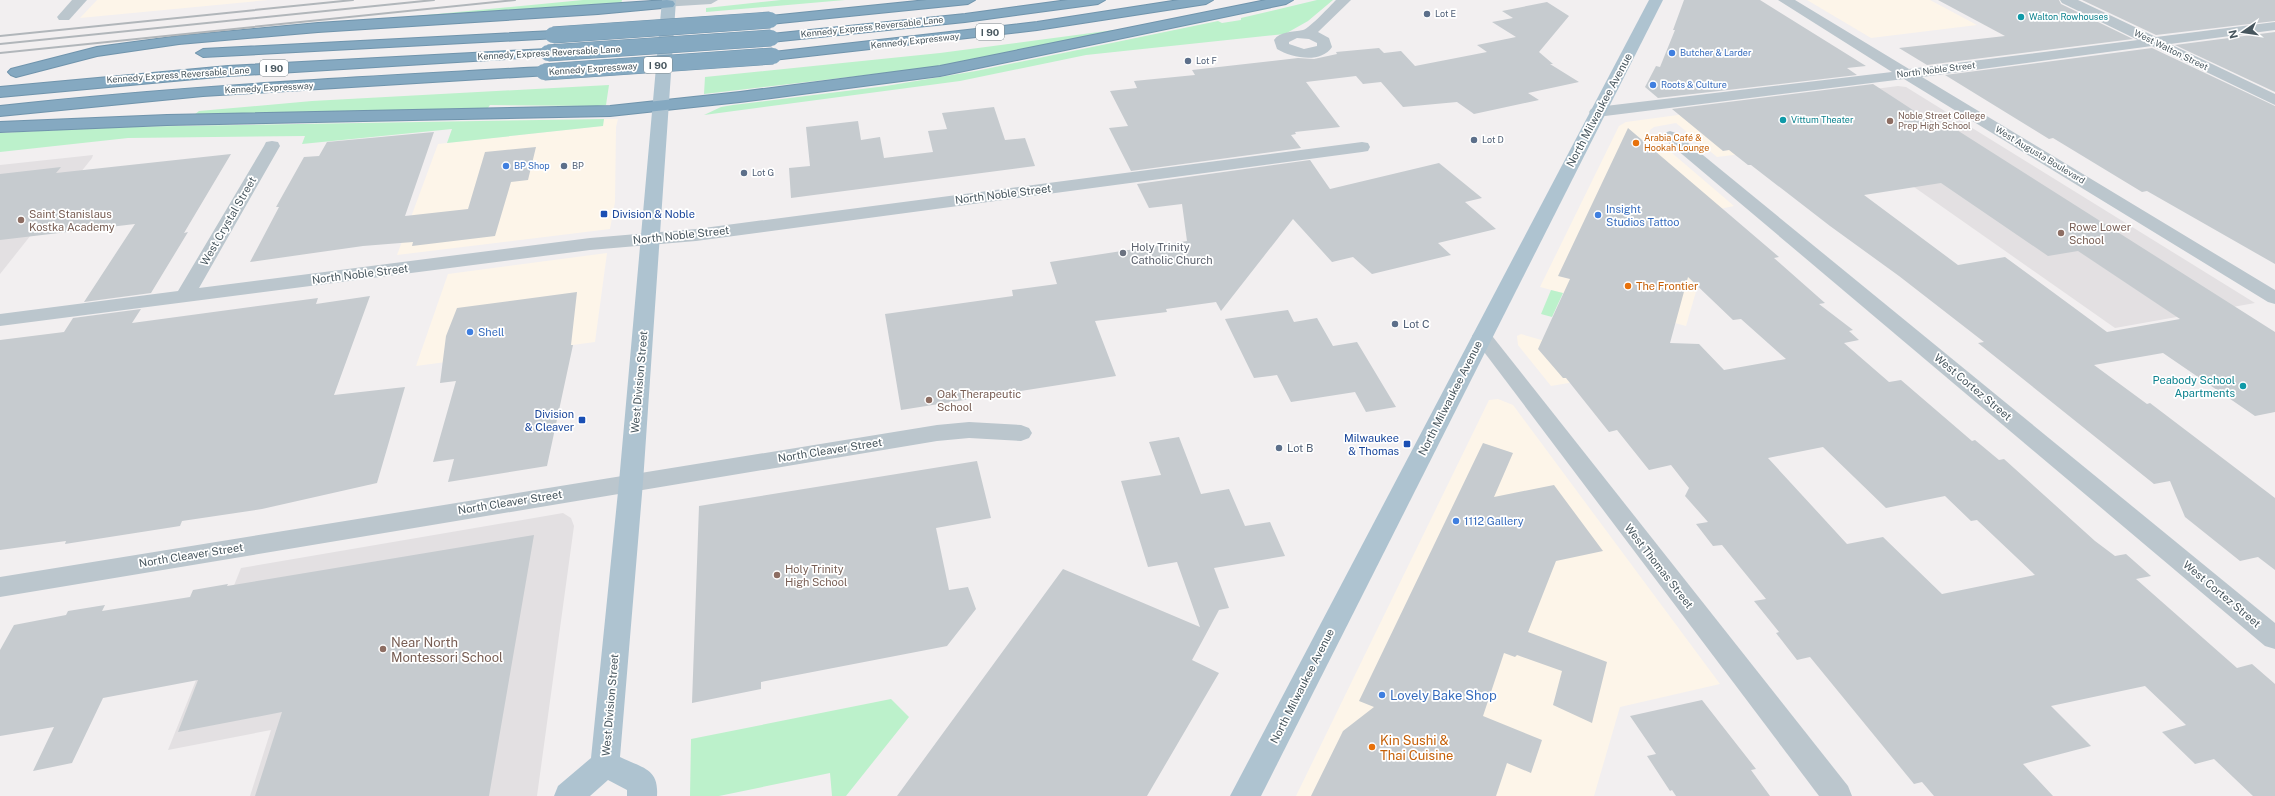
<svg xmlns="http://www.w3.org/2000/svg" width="2275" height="796" font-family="'Public Sans',sans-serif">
  <rect width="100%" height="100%" fill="#f2eff0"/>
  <g fill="#fdf5e9">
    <polygon points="97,0 268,0 80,18"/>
    <polygon points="1807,0 1930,0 1977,25 1871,38"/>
    <polygon points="1790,100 1849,141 1717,157 1676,123 1654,127 1650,130 1649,136 1658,144 1665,147 1734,206 1720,209 1686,326 1540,287 1619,126 1626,122"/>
    <polygon points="604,119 618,119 616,127 615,202 610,229 397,255 438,144 602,126"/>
    <polygon points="607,253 595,342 416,366 448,274"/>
    <polygon points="1521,334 1531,337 1646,370 1551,386 1518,345 1517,336"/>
    <polygon points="1498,399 1513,405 1720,684 1620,707 1594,796 1296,796 1489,400"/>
  </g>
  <g fill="#e3e0e2">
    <polygon points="1898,86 1906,87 2255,303 2115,328 1790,100"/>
    <polygon points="93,155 92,158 0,274 0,165"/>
    <polygon points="563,513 571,518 574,526 537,796 250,796 271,730 168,750 241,568"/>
  </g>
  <g fill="#bcf1cb">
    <polygon points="583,0 622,0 621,5 385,19"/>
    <polygon points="781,0 845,0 706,12 706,8"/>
    <polygon points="1317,0 1333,0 1308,21 1285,34 1086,55 960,81 704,115 721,107 733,105 886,86 976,71 1218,21 1222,23 1241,20 1241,18"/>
    <polygon points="1114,30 1117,32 977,60 927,68 704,94 705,77 940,53"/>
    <polygon points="609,85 606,105 598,106 490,105 488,108 194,115 199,111 312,101"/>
    <polygon points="604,119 603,126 447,143 452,129 302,144 305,136 128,138 0,152 0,133 115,127"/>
    <polygon points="1551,290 1563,293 1552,317 1541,314"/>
    <polygon points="891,699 909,717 846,796 832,796 830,773 719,796 690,796 691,739"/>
  </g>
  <g fill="#c6cbcf" fill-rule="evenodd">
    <polygon points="1684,0 1760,0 1866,66 1847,68 1857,75 1658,98 1645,87 1656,66 1660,67 1675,30 1673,30"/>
    <polygon points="1938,0 2059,0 2061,4 2133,39 1927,65 1899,48 2005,36"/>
    <polygon points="2082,0 2275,0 2275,21 2156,35"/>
    <polygon points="1547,2 1569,16 1539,52 1553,64 1550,64 1579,82 1528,93 1539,100 1474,114 1457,102 1403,107 1381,82 1363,84 1356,76 1306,82 1340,127 1295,132 1296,134 1291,135 1301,148 1131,171 1109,128 1128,126 1110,91 1137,88 1134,81 1195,75 1192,70 1298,58 1314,59 1337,54 1336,52 1379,48 1384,53 1401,51 1415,66 1487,52 1477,45 1516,37 1492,22 1513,18 1502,11"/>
    <polygon points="2275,32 2275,92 2175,45"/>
    <polygon points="2152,48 2275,106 2275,264 2147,191 2142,192 2053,138 2049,139 1945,75"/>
    <path d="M1873 84 1939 127 1949 125 2275 332V412L2255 416 2163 353 2094 365 2147 404 2150 403 2275 498V570L2258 557 2240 561 2185 517 2170 481 2154 484 1978 343 1984 342 1899 276 1830 226 1751 165H1748L1729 150 1723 151 1672 109ZM1941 183 2048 256 2078 251 2180 319 2107 332 2005 257 1958 265 1864 195Z"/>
    <polygon points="994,107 1005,140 1025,138 1035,166 791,198 789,168 810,166 806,127 858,121 861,140 880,137 884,158 933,152 928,131 947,129 942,113"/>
    <path d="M1628 128 1779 257 1774 258 1825 303 1819 304 1853 330 1849 331 1859 340 1844 343 1889 382 1901 380 1972 441 1975 440 1999 460 2004 459 2095 541 2115 556 2126 554 2151 576 2136 579 2237 668 2252 664 2275 684V796H2253L2214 759 2195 764 2162 732 2186 725 2145 686 2051 706 2091 746 2023 764 2053 796H1934L1922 782 1914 784 1810 657 1797 660 1776 633 1779 632 1754 601 1766 599 1722 545 1713 546 1696 524 1708 522 1685 496 1689 488 1671 465 1649 470 1617 430 1609 432 1566 378H1563L1538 349 1570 279 1558 276ZM1688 277 1733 320 1741 319 1786 359 1724 370 1699 344 1670 343ZM1823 447 1886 508 1945 496 1971 521 1977 520 2035 575 1942 594 1883 537 1847 544 1768 458Z"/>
    <polygon points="434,132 405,216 468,209 485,152 536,147 528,180 511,182 495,236 412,246 413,242 363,246 250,262 279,207 276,207 304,157 319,156 327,142"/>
    <polygon points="231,154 184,233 188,232 151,293 84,302 135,224 0,240 0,174 61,167 56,173"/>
    <polygon points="1310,160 1330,189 1439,163 1482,198 1465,202 1496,229 1438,243 1451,255 1372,274 1353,257 1332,262 1293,219 1221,311 1216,302 1166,309 1167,312 1095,321 1116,376 901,410 885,314 1013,296 1012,290 1057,284 1050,262 1187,241 1182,204 1149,208 1137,184"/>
    <polygon points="577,292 571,345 573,345 547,466 448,482 454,459 433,462 456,381 440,383 446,336 457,308"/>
    <polygon points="370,296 334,395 405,387 377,483 262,509 182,521 180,526 65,544 66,541 0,550 0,340 64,332 73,318 141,309 132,323 318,298 316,304"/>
    <polygon points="1288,310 1294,322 1317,318 1333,346 1357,342 1396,407 1366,412 1355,392 1291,402 1277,375 1254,378 1225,319"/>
    <polygon points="1179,437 1201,494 1229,489 1245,526 1270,522 1285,556 1214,568 1229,608 1219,610 1192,660 1219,673 1147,796 897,796 1063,569 1200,627 1177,562 1148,567 1121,481 1161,475 1149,442"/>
    <polygon points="1483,443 1513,453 1494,497 1554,485 1603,551 1556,561 1528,632 1607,662 1592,723 1553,705 1562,671 1517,655 1515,657 1504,653 1483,716 1542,740 1531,773 1507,763 1496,796 1311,796 1343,731 1374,707 1359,701"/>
    <polygon points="977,461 991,518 936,528 949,590 968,587 976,609 947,646 761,682 761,689 692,703 699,506"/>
    <polygon points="534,535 489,796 255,796 282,712 178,732 198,680 103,698 72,763 33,771 54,727 0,736 0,650 14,625 66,615 68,611 105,605 102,611 190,597 193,590 228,584 227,586"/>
    <polygon points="1702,700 1756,769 1751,770 1770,796 1676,796 1672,790 1670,791 1647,756 1656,754 1630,716"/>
  </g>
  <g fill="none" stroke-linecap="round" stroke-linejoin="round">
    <g stroke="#7094ac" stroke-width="2">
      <g id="highway">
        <polygon points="667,0 673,1 675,4 673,7 598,14 318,32 179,44 97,56 16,77 11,75 8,72 11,69 97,47 179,36 318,23"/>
        <polygon points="927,0 975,0 968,4 770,24 763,20 770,16"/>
        <polygon points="1068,0 1105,0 1098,4 965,22 771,42 764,38 771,34 965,14"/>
        <polygon points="1179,0 1213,0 1206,4 1037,30 773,60 766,56 773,52 1037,22"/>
        <polygon points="1266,0 1293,0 1286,4 940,76 740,102 610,116 167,125 0,132 0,122 167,115 610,106 740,92 940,66"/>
        <polygon points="553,31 558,32 560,35 558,38 203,57 196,53 203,49"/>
        <polygon points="548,49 555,53 553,56 228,76 0,97 0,87 228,66"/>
        <path d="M544 67 549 69 552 72 549 75 203 96 0 116V106C181 86 362 77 544 67Z"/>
      </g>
    </g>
    <g fill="#bbc6cd" fill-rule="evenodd">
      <polygon points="72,0 87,0 69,20 59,20 57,17"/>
      <polygon points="668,0 718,0 711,4 663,7 661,4"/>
      <path d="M1336 0H1351L1318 32 1329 38 1332 47C1321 64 1292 58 1277 49L1274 40C1280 31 1293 32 1303 30 1310 28 1330 6 1336 0ZM1297 38 1309 39 1317 43V46L1304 49 1289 44V42Z"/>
      <polygon points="1778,0 1795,0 1909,69 2138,40 2062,3 2060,0 2078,0 2156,37 2275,22 2275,30 2170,44 2275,94 2275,105 2152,46 1922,77 2275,290 2275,304 2268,302 1904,79 1597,117 1591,115 1589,112 1591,109 1597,107 1892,72"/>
      <polygon points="1670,131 1676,133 2275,623 2275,649 2265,646 1664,139 1662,136 1664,133"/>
      <polygon points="272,141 278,142 280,146 199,288 590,238 696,229 1362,142 1368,143 1370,147 1368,151 1362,152 696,241 590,250 0,326 0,314 178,291 264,146 266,142"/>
      <polygon points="1482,330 1489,332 1848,786 1852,796 1819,796 1475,340 1472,336 1475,332"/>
      <polygon points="969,422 1021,425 1029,428 1032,433 1029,438 1021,441 969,438 937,441 0,597 0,577 937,425"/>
    </g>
    <g fill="#aec3d0" fill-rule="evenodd">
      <path d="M662 0H676L643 482 620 757C642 768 659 768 657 796H627V790L608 780 590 796H554L558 786 591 758 619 482Z"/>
      <polygon points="1649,0 1663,0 1261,796 1230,796"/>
    </g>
    <use href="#highway" fill="#85a9c1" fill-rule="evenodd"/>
    <g stroke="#b1b6ba" stroke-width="2">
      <polyline points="0,36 353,0"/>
      <polyline points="0,44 434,0"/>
      <polyline points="0,53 515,0"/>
    </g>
    <g stroke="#7094ac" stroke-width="17" stroke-linecap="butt">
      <g id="highway-bridge">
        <polyline points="553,35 770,20"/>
        <polyline points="548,53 771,38"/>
        <polyline points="544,72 773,56"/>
      </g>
    </g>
    <use href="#highway-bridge" stroke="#85a9c1" stroke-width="16"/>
  </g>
  <g fill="#5c6f8a" stroke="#fff" stroke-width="1.5">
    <circle cx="1427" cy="14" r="4"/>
    <circle cx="1188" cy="61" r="4"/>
    <circle cx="1474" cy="140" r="4"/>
    <circle cx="564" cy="166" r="4"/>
    <circle cx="744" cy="173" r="4"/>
    <circle cx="1395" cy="324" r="4"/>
    <circle cx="1279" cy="448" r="4"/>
  </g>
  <g fill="#0f9aa8" stroke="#fff" stroke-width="1.5">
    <circle cx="2021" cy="17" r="4"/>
    <circle cx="1783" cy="120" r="4"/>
    <circle cx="2243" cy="386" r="4"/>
  </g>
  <g fill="#3f7fe0" stroke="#fff" stroke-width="1.5">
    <circle cx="1672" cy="53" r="4"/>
    <circle cx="1653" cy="85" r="4"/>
    <circle cx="506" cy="166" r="4"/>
    <circle cx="1598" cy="215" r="4"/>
    <circle cx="470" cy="332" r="4"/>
    <circle cx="1456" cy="521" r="4"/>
    <circle cx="1382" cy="695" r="4"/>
  </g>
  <g fill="#8d6e63" stroke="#fff" stroke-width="1.5">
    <circle cx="1890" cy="121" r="4"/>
    <circle cx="21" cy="220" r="4"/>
    <circle cx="2061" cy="233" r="4"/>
    <circle cx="929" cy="400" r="4"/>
    <circle cx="777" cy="575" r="4"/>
    <circle cx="383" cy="649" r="4"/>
  </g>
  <g fill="#e8710a" stroke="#fff" stroke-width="1.5">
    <circle cx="1636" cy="143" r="4"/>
    <circle cx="1628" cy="286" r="4"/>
    <circle cx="1372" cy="747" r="4"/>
  </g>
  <g fill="#1a4fb4" stroke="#fff" stroke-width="1.5">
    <rect x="600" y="210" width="8" height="8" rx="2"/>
    <rect x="578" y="416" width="8" height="8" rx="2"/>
    <rect x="1403" y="440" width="8" height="8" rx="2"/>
  </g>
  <circle fill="#6b7280" stroke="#fff" stroke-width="1.5" cx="1123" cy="253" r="4"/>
  <g text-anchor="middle" stroke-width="3.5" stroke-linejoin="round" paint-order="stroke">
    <g font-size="9" fill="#4e5e75" stroke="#fff" text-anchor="start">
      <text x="1435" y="17">Lot E</text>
      <text x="1196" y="64">Lot F</text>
      <text x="1482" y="143">Lot D</text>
      <text x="572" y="169">BP</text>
      <text x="752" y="176">Lot G</text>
    </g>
    <g font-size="9" fill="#0d838f" stroke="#fff" text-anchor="start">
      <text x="2029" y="20">Walton Rowhouses</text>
      <text x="1791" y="123">Vittum Theater</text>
    </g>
    <g font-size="9" fill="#47565e" stroke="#fff">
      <text transform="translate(872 27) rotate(-6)" y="3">Kennedy Express Reversable Lane</text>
      <text transform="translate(915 41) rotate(-6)" y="3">Kennedy Expressway</text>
      <text transform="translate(2171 50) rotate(26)" y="3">West Walton Street</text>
      <text transform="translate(549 53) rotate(-3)" y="3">Kennedy Express Reversable Lane</text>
      <text transform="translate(593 69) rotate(-4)" y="3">Kennedy Expressway</text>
      <text transform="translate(1936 70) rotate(-7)" y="3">North Noble Street</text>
      <text transform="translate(178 75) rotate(-4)" y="3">Kennedy Express Reversable Lane</text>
      <text transform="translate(269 88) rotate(-3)" y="3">Kennedy Expressway</text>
      <text transform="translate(2040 155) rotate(31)" y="3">West Augusta Boulevard</text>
    </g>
    <g font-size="9" fill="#366cbe" stroke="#fff" text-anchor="start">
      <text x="1680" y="56">Butcher &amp; Larder</text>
      <text x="1661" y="88">Roots &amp; Culture</text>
      <text x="514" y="169">BP Shop</text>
    </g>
    <g font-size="9" fill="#785e54" stroke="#fff" text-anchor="start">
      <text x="1898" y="119">Noble Street College<tspan x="1898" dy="10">Prep High School</tspan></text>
    </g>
    <g font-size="9" fill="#c56008" stroke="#fff" text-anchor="start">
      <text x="1644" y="141">Arabia Café &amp;<tspan x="1644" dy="10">Hookah Lounge</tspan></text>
    </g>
    <g fill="#fff" stroke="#7e898e" stroke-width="1">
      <rect x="976" y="24" width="28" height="16" rx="3"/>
      <rect x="644" y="57" width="28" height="16" rx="3"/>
      <rect x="260" y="60" width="28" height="16" rx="3"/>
    </g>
    <g font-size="10" font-weight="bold" fill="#47565e">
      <text x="990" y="36">I 90</text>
      <text x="658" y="69">I 90</text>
      <text x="274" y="72">I 90</text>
    </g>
    <g font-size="11" fill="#47565e" stroke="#fff">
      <text transform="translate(1599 110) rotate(-62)" y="4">North Milwaukee Avenue</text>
      <text transform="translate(1003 194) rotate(-7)" y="4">North Noble Street</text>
      <text transform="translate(228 221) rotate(-60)" y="4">West Crystal Street</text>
      <text transform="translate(681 235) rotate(-6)" y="4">North Noble Street</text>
      <text transform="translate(360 274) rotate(-7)" y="4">North Noble Street</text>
      <text transform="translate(639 382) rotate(-85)" y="4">West Division Street</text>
      <text transform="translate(1973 387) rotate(40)" y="4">West Cortez Street</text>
      <text transform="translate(1450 398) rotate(-63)" y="4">North Milwaukee Avenue</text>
      <text transform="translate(830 450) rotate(-9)" y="4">North Cleaver Street</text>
      <text transform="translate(510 502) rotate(-9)" y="4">North Cleaver Street</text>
      <text transform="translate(191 555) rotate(-9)" y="4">North Cleaver Street</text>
      <text transform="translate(1659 566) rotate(52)" y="4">West Thomas Street</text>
      <text transform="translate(2222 594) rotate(40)" y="4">West Cortez Street</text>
      <text transform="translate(1302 686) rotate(-63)" y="4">North Milwaukee Avenue</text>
      <text transform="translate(610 705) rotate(-85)" y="4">West Division Street</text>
    </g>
    <g font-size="11" fill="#366cbe" stroke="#fff" text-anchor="start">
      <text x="1606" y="213">Insight<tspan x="1606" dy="13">Studios Tattoo</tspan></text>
      <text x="478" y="336">Shell</text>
      <text x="1464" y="525">1112 Gallery</text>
    </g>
    <g font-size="11" fill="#785e54" stroke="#fff" text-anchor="start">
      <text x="29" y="218">Saint Stanislaus<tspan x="29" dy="13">Kostka Academy</tspan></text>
      <text x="2069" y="231">Rowe Lower<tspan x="2069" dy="13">School</tspan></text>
      <text x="937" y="398">Oak Therapeutic<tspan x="937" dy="13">School</tspan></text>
      <text x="785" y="573">Holy Trinity<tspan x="785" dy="13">High School</tspan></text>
    </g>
    <g font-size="11" fill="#164399" stroke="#fff" text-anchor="end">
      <text x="612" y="218" text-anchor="start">Division &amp; Noble</text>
      <text x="574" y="418">Division<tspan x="574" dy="13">&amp; Cleaver</tspan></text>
      <text x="1399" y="442">Milwaukee<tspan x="1399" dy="13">&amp; Thomas</tspan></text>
    </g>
    <g font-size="11" fill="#5b616d" stroke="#fff" text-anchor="start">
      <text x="1131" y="251">Holy Trinity<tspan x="1131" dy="13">Catholic Church</tspan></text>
    </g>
    <g font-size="11" fill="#c56008" stroke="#fff" text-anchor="start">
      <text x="1636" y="290">The Frontier</text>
    </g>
    <g font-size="11" fill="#4e5e75" stroke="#fff" text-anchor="start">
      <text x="1403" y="328">Lot C</text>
      <text x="1287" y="452">Lot B</text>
    </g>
    <g font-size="11" fill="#0d838f" stroke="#fff" text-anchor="end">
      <text x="2235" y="384">Peabody School<tspan x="2235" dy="13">Apartments</tspan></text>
    </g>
    <g font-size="13" fill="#785e54" stroke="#fff" text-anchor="start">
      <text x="391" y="647">Near North<tspan x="391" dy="15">Montessori School</tspan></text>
    </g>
    <g font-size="13" fill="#366cbe" stroke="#fff" text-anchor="start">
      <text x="1390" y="700">Lovely Bake Shop</text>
    </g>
    <g font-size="13" fill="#c56008" stroke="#fff" text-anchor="start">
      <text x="1380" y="745">Kin Sushi &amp;<tspan x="1380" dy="15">Thai Cuisine</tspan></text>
    </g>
  </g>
  <g transform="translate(2243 32) rotate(257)" stroke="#ffffff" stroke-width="3" paint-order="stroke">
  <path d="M0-3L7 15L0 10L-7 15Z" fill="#47565e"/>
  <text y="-6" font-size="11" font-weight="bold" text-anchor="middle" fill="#47565e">N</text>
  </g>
</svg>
